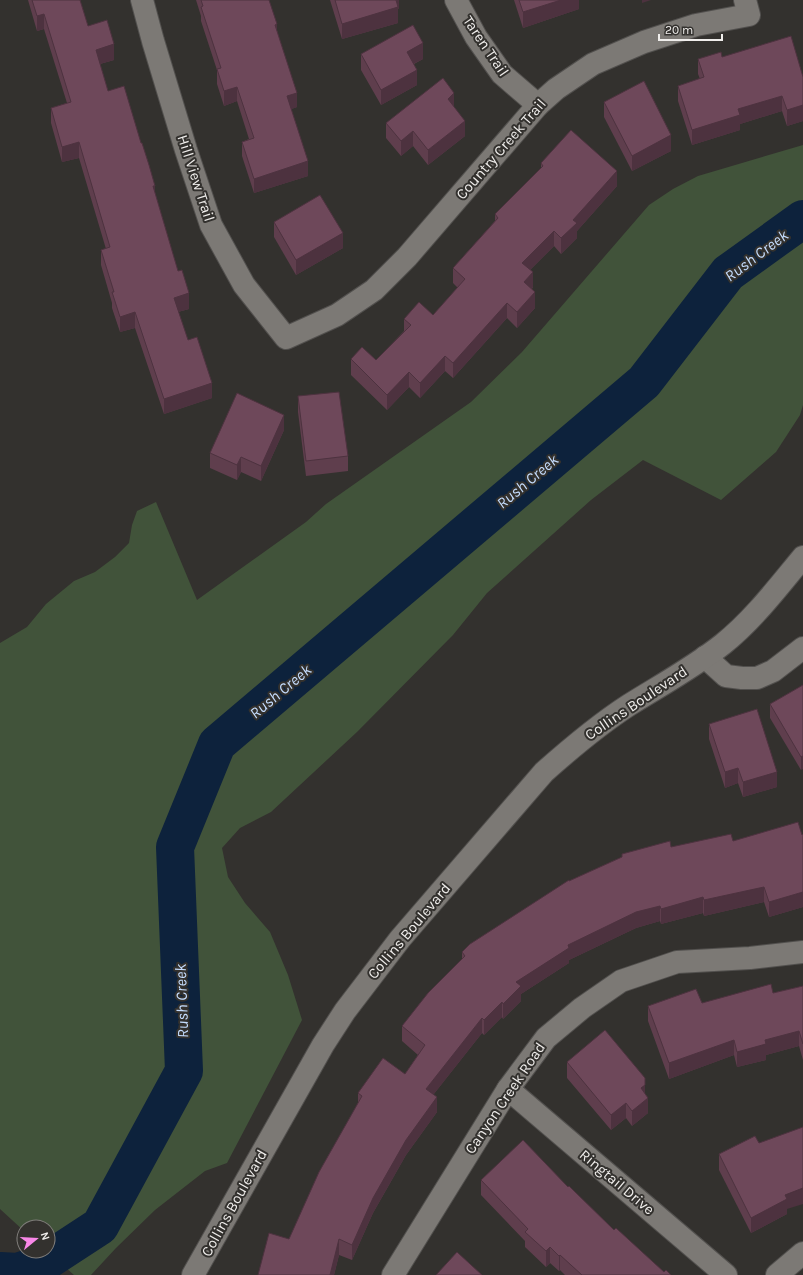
<svg xmlns="http://www.w3.org/2000/svg" width="803" height="1275" font-family="Karla,sans-serif">
  <rect width="100%" height="100%" fill="#33312e"/>
  <polygon fill="#41533a" points="803,145 803,405 800,415 776,452 721,500 643,460 591,500 487,593 453,635 357,732 271,812 240,828 222,848 228,877 245,903 270,932 288,975 302,1020 227,1163 205,1171 155,1210 116,1248 91,1275 74,1275 47,1251 48,1251 48,1227 24,1227 24,1231 0,1209 0,643 27,627 46,604 74,581 95,572 115,557 129,543 132,525 137,511 156,502 197,600 306,522 326,504 471,402 522,352 649,205 673,189 698,176"/>
  <g fill="none" stroke-linecap="round" stroke-linejoin="round">
    <polyline stroke="#0d223c" stroke-width="38" points="0,1271 18,1272 45,1262 100,1226 184,1071 175,847 217,744 644,382 728,273 803,219"/>
    <g stroke="#52504e" stroke-width="24">
      <g id="minor">
        <polyline points="142,0 153,41 186,150 211,225 244,285 286,338 337,315 374,290 407,257 538,105 556,89 593,64 644,42 696,25 749,15 745,0"/>
        <polyline points="456,0 476,37 502,74 538,105"/>
        <polyline points="705,657 726,676 742,678 757,678 773,671 803,648"/>
        <polyline points="508,1089 726,1275"/>
        <path d="M193 1275 323 1045 345 1011 400 939 544 772C571 748 598 725 629 705 661 685 694 667 723 644 754 619 778 587 803 557"/>
        <polyline points="393,1275 508,1089 546,1038 582,1008 621,981 677,962 750,958 803,952"/>
        <polyline points="777,1275 803,1253"/>
      </g>
    </g>
    <use href="#minor" stroke="#7c7975" stroke-width="22"/>
  </g>
  <g fill="#5f3e4d">
    <polygon points="28,0 80,0 88,26 114,60 100,64 108,91 155,193 189,309 178,312 188,340 212,398 164,414 135,328 120,332 112,308 112,303 101,265 101,250 106,249 79,158 62,162 51,123 51,108 67,103 44,29 37,31"/>
    <polygon points="196,0 269,0 297,107 291,109 308,176 254,193 242,156 242,142 249,139 237,101 224,106 217,84 217,70 201,21 201,16"/>
    <polygon points="330,0 399,0 399,8 398,9 398,23 342,39"/>
    <polygon points="514,0 579,0 579,9 523,28"/>
    <polygon points="361,54 423,59 414,64 417,85 381,105 361,70"/>
    <polygon points="722,57 803,77 803,121 787,126 782,111 740,124 740,130 692,145 678,101 678,86 700,79 698,74 698,59"/>
    <polygon points="604,102 671,151 632,171 604,117"/>
    <polygon points="454,108 465,136 428,165 413,146 401,156 386,138 386,123"/>
    <polygon points="541,163 617,186 577,231 577,238 561,254 554,246 530,270 533,287 532,289 535,308 517,328 507,318 453,378 445,371 420,398 409,387 387,410 351,375 351,359 376,360 404,331 404,319 433,315 458,288 453,283 453,268 495,221 495,214 541,168"/>
    <polygon points="274,222 343,248 296,275 274,237"/>
    <polygon points="298,396 348,456 348,471 306,476 298,412"/>
    <polygon points="284,430 261,481 241,472 237,480 210,468 210,453"/>
    <polygon points="803,685 801,770 770,718 770,704"/>
    <polygon points="709,724 777,787 743,797 738,783 725,788 709,739"/>
    <polygon points="803,834 803,907 769,917 764,902 704,916 703,913 661,924 660,921 636,928 569,960 569,963 521,994 521,1001 503,1019 502,1017 484,1035 482,1033 433,1095 437,1112 406,1155 373,1213 352,1260 339,1255 334,1275 258,1275 289,1239 358,1103 358,1093 405,1074 418,1055 402,1041 402,1026 462,959 462,952 569,881 622,857 622,854 671,847"/>
    <polygon points="803,986 803,1060 799,1046 766,1055 766,1060 737,1067 734,1055 669,1079 648,1021 648,1006 702,1003 773,993"/>
    <polygon points="567,1062 645,1094 648,1113 632,1126 626,1118 611,1130 567,1078"/>
    <polygon points="759,1143 787,1209 787,1214 751,1233 719,1170 719,1154"/>
    <polygon points="481,1180 568,1187 614,1230 664,1272 671,1275 565,1275 560,1270 559,1271 550,1263 546,1267 525,1247 525,1241 481,1195"/>
  </g>
  <g fill="#4d323f">
    <polygon points="394,0 399,0 399,8 398,9 398,23 342,39 342,24"/>
    <polygon points="561,0 579,0 579,9 523,28 523,12"/>
    <polygon points="642,0 651,0 642,3"/>
    <polygon points="44,14 44,29 37,31 37,16"/>
    <polygon points="277,24 277,39 275,25"/>
    <polygon points="423,43 423,59 407,67 407,52"/>
    <polygon points="114,44 114,60 96,65 96,50"/>
    <polygon points="417,70 417,85 381,105 381,90"/>
    <polygon points="237,87 237,101 224,106 224,91"/>
    <polygon points="297,93 297,107 287,111 287,96"/>
    <polygon points="454,93 454,108 448,99"/>
    <polygon points="782,96 782,111 740,124 740,130 692,145 692,130 738,109"/>
    <polygon points="803,105 803,121 787,126 787,110"/>
    <polygon points="465,121 465,136 428,165 428,150"/>
    <polygon points="413,131 413,146 401,156 401,141"/>
    <polygon points="671,135 671,151 632,171 632,156"/>
    <polygon points="79,142 79,158 62,162 62,147"/>
    <polygon points="308,161 308,176 254,193 254,179"/>
    <polygon points="617,171 617,186 577,231 577,238 561,254 561,238 573,220"/>
    <polygon points="153,186 155,186 155,201"/>
    <polygon points="554,231 554,246 522,278 522,263"/>
    <polygon points="343,233 343,248 296,275 296,260"/>
    <polygon points="533,272 533,287 524,297 524,282"/>
    <polygon points="535,292 535,308 517,328 517,312"/>
    <polygon points="189,293 189,309 174,313 174,298"/>
    <polygon points="507,303 507,318 453,378 453,363"/>
    <polygon points="135,312 135,328 120,332 120,317"/>
    <polygon points="445,356 445,371 420,398 420,383"/>
    <polygon points="409,372 409,387 387,410 387,395"/>
    <polygon points="212,383 212,398 164,414 164,399"/>
    <polygon points="284,415 284,430 261,481 261,466"/>
    <polygon points="241,457 241,472 237,480 237,465"/>
    <polygon points="803,756 803,769 801,770 801,757"/>
    <polygon points="738,768 738,783 725,788 725,772"/>
    <polygon points="777,772 777,787 743,797 743,782"/>
    <polygon points="764,887 764,902 704,916 704,900"/>
    <polygon points="803,892 803,907 769,917 769,902"/>
    <polygon points="703,897 703,913 661,924 661,909"/>
    <polygon points="660,906 660,921 636,928 569,960 569,963 521,994 521,1001 503,1019 503,1004 516,982 568,945 636,912"/>
    <polygon points="502,1002 502,1017 484,1035 484,1020"/>
    <polygon points="482,1018 482,1033 426,1104 426,1089"/>
    <polygon points="799,1031 799,1046 766,1055 766,1060 737,1067 737,1052 765,1040"/>
    <polygon points="734,1040 734,1055 669,1079 669,1063"/>
    <polygon points="645,1085 645,1100 641,1088"/>
    <polygon points="437,1097 437,1112 406,1155 373,1213 352,1260 352,1245 373,1198 406,1140"/>
    <polygon points="648,1098 648,1113 632,1126 632,1111"/>
    <polygon points="626,1103 626,1118 611,1130 611,1115"/>
    <polygon points="803,1188 803,1204 787,1209 787,1214 751,1233 751,1218 785,1195"/>
    <polygon points="339,1239 339,1255 334,1275 330,1275"/>
    <polygon points="550,1247 550,1263 546,1267 546,1251"/>
    <polygon points="560,1255 560,1270 559,1271 559,1256"/>
  </g>
  <g fill="#6e485a" stroke="#4d323f">
    <polygon points="32,0 80,0 88,26 107,20 114,44 96,50 108,91 124,86 141,143 142,143 149,165 155,186 153,186 178,271 182,270 189,293 174,298 188,340 197,337 212,383 164,399 135,312 120,317 112,292 114,292 101,250 110,247 79,142 62,147 51,108 71,102 44,14 37,16"/>
    <polygon points="201,0 269,0 277,24 275,25 297,93 287,96 308,161 254,179 242,142 254,138 237,87 224,91 217,69 221,68 201,7 203,6"/>
    <polygon points="335,0 396,0 398,7 342,24"/>
    <polygon points="519,0 561,0 523,12"/>
    <polygon points="413,25 423,43 407,52 417,70 381,90 361,54"/>
    <polygon points="791,36 803,77 803,105 787,110 782,96 738,109 740,115 692,130 678,86 704,77 698,59 721,52 722,57"/>
    <polygon points="443,78 454,93 448,99 465,121 428,150 413,131 401,141 386,123"/>
    <polygon points="644,81 671,135 632,156 604,102"/>
    <polygon points="571,130 617,171 573,220 577,223 561,238 554,231 522,263 533,272 524,282 535,292 517,312 507,303 453,363 445,356 420,383 409,372 387,395 351,359 362,347 376,360 411,325 404,319 419,302 433,315 465,279 453,268 498,218 495,214 543,166 541,163"/>
    <polygon points="320,195 343,233 296,260 274,222"/>
    <polygon points="339,392 348,456 306,461 298,396"/>
    <polygon points="237,393 284,415 261,466 241,457 237,465 210,453"/>
    <polygon points="803,685 803,756 801,757 770,704"/>
    <polygon points="757,709 777,772 743,782 738,768 725,772 709,724"/>
    <polygon points="798,822 802,835 803,834 803,892 769,902 764,887 704,900 703,897 661,909 660,906 636,912 568,945 569,948 516,982 521,986 503,1004 502,1002 484,1020 482,1018 426,1089 437,1097 406,1140 373,1198 352,1245 339,1239 330,1275 258,1275 269,1233 289,1239 319,1172 362,1096 358,1093 383,1058 405,1074 425,1045 402,1026 428,993 465,956 462,952 470,944 569,880 569,881 622,857 622,854 670,841 671,847 731,834 733,841"/>
    <polygon points="771,984 773,993 803,986 803,1044 799,1031 765,1040 766,1044 737,1052 734,1040 669,1063 648,1006 696,989 702,1003"/>
    <polygon points="605,1030 645,1078 645,1085 641,1088 648,1098 632,1111 626,1103 611,1115 567,1062"/>
    <polygon points="803,1127 803,1188 785,1195 787,1199 751,1218 719,1154 755,1136 759,1143"/>
    <polygon points="523,1140 568,1187 569,1186 614,1230 616,1228 664,1272 666,1270 671,1275 582,1275 560,1255 559,1256 550,1247 546,1251 525,1232 528,1229 481,1180"/>
    <polygon points="457,1252 482,1275 436,1275"/>
  </g>
  <g text-anchor="middle" stroke-width="4" stroke-linejoin="round" paint-order="stroke">
    <g font-size="15" fill="#f0eeec" stroke="#33312e">
      <text transform="translate(486 46) rotate(56)" y="5">Taren Trail</text>
      <text transform="translate(501 149) rotate(-49)" y="5">Country Creek Trail</text>
      <text transform="translate(196 178) rotate(72)" y="5">Hill View Trail</text>
      <text transform="translate(636 703) rotate(-34)" y="5">Collins Boulevard</text>
      <text transform="translate(409 931) rotate(-50)" y="5">Collins Boulevard</text>
      <text transform="translate(505 1098) rotate(-56)" y="5">Canyon Creek Road</text>
      <text transform="translate(617 1182) rotate(40)" y="5">Ringtail Drive</text>
      <text transform="translate(234 1203) rotate(-61)" y="5">Collins Boulevard</text>
    </g>
    <g font-size="16" font-style="italic" fill="#c5ddfe" stroke="#33312e">
      <text transform="translate(756 255) rotate(-37)" y="6">Rush Creek</text>
      <text transform="translate(527 481) rotate(-40)" y="6">Rush Creek</text>
      <text transform="translate(280 691) rotate(-40)" y="6">Rush Creek</text>
      <text transform="translate(181 1001) rotate(-92)" y="6">Rush Creek</text>
    </g>
  </g>
  <g transform="translate(36 1239) rotate(72)"><circle r="19" fill="#33312e" stroke="#7f7d7a"/>
  <path d="M0-3L7 15L0 10L-7 15Z" fill="#f987e8"/>
  <text y="-6" font-size="11" font-weight="bold" text-anchor="middle" fill="#f0eeec">N</text>
  </g>
  <path d="M659 34v6h63v-6" fill="none" stroke="#f0eeec" stroke-width="2"/>
  <text x="665" y="34" font-size="12" fill="#f0eeec" stroke="#33312e" stroke-width="3" paint-order="stroke">20 m</text>
</svg>
